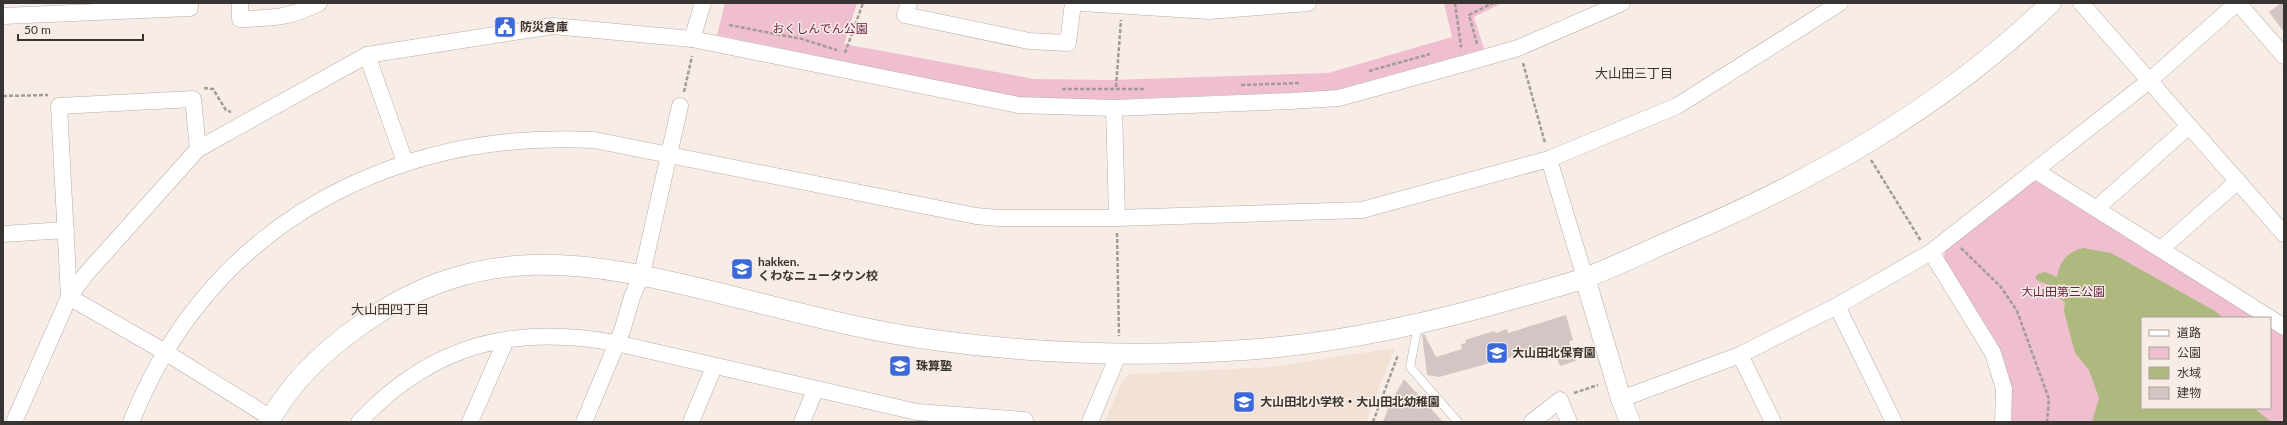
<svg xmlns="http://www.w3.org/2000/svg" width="2287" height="425" font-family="Lato,'Noto Sans JP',sans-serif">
  <rect width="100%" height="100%" fill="#f8ede6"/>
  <polygon fill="#f2e1d5" points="1395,348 1366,422 1105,422 1122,381 1130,374 1270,367"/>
  <g fill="#efbecf">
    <polygon points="725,3 857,3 844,44 1034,79 1110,80 1328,73 1452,37 1444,3 1502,3 1474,17 1484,49 1332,91 1099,100 1015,97 717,35"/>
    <polygon points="2037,179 2257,318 2142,318 2142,408 2270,408 2270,326 2284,335 2284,422 2012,422 2011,390 1999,349 1944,258 1945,250"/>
  </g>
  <path fill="#adb97e" d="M2083 248 2111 253 2215 311 2223 318H2142V408H2254L2271 422H2092L2099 398 2089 370 2075 353 2064 311 2065 302C2058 297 2053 295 2053 286L2040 282 2035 278 2038 274 2045 272 2057 277C2060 261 2067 252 2083 248Z"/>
  <g fill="#d2c5c3">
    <polygon points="2281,3 2284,3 2284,32 2269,12"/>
    <polygon points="1566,315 1573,340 1569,342 1576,361 1560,366 1552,346 1439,377 1427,375 1422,335 1424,334 1436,357 1462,349 1461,344 1466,343 1465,340 1494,331 1496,333 1507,329 1508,333"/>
    <polygon points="1404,379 1443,422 1383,422 1389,406"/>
  </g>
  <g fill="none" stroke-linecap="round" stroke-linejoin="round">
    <g stroke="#b6aca5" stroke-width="9">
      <polyline id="service" points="1418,325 1410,367 1458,422"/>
    </g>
    <g stroke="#b6aca5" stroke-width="17">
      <g id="minor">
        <path d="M240 3V19C273 18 289 18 319 3"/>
        <polyline points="909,3 905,15 1029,41 1068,43 1073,3"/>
        <polyline points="1082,3 1209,11 1308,3"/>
        <polyline points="2081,3 2284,234"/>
        <polyline points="2238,3 2284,56"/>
        <polyline points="3,16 190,8 190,3"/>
        <polyline points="692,39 703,3"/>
        <polyline points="367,55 405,162"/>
        <polyline points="1114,108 1117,218"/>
        <polyline points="1549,159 1585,278"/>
        <polyline points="2036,171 2270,318"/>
        <polyline points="2097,208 2189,126"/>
        <polyline points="3,234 66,230"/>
        <polyline points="2161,249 2238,181"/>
        <polyline points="1931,252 1993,353 2004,389 2003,422"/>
        <polyline points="69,297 59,106 193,99 198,149"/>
        <polyline points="69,297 165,352 271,418"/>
        <polyline points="1837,306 1894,422"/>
        <polyline points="2270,318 2284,327"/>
        <polyline points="1740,355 1773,422"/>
        <polyline points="1621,399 1740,355 1837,306 1931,252 2149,81 2237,3"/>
        <polyline points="14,422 69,297 86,274 198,149 367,55 553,26 692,39 1018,105 1114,108 1291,101 1339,98 1473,61 1518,48 1622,3"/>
        <path d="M131 422C141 398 152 374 166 351 258 200 421 131 594 140L976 216 998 218H1117L1362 210 1549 159 1677 106 1840 3"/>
        <path d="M359 422C432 344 514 324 616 343L917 412 1025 420 1024 422"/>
        <polyline points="470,422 506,340"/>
        <polyline points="584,422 622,331 632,297 642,274 680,106"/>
        <polyline points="691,422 714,367"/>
        <polyline points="802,422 815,390"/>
        <polyline points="1090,422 1119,353"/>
        <polyline points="1532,422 1560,400 1569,422"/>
      </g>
    </g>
    <g stroke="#b6aca5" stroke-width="21">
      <g id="tertiary">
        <polyline points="1585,278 1621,399 1630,422"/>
        <path d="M269 422C291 381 325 350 362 324 480 241 585 260 715 292 788 310 860 330 934 340 1036 354 1141 357 1244 350 1337 344 1431 323 1520 297 1542 291 1564 285 1585 278 1619 265 1651 249 1684 235 1820 177 1944 106 2051 3"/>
      </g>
    </g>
    <g stroke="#a39b96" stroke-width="2.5" stroke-dasharray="4 2" stroke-linecap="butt">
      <polyline points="1455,3 1461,46 1460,47"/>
      <polyline points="729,25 802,39 837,50"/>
      <polyline points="1477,44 1469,15 1493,3"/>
      <polyline points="845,53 863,3"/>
      <polyline points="1523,63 1545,143"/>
      <polyline points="1369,71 1430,54"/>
      <polyline points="1241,85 1300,83"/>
      <polyline points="1116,87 1121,20"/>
      <polyline points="204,88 213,89 226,110 231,112"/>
      <polyline points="1062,89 1145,89"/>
      <polyline points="684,92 692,56"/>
      <polyline points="3,96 48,95"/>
      <polyline points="1871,160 1921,241"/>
      <polyline points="1117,233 1119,336"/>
      <polyline points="1961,248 2001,287 2017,311 2049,399 2047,422"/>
      <polyline points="1574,393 1598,385"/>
      <polyline points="1373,422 1398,355"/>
    </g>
    <use href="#service" stroke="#fff" stroke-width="8"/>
    <use href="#minor" stroke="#fff" stroke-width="16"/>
    <use href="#tertiary" stroke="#fff" stroke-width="20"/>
  </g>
  <defs>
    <g id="civic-square" transform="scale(1.15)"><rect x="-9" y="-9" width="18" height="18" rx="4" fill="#3c69da" stroke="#f8ede6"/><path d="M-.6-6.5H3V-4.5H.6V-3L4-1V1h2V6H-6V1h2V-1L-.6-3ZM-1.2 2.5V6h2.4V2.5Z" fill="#fff"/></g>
    <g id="school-square" transform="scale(1.15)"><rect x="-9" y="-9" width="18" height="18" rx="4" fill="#3c69da" stroke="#f8ede6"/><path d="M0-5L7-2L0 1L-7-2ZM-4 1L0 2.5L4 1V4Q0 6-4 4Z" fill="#fff"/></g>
  </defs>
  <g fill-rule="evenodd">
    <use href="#civic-square" x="505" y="27"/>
    <use href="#school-square" x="742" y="269"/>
    <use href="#school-square" x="1497" y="353"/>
    <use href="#school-square" x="900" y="366"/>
    <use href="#school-square" x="1244" y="402"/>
  </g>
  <g text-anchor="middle" stroke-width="3" stroke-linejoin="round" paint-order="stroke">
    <g font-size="12" font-weight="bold" fill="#383431" stroke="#f8ede6" text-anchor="start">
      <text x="520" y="31">防災倉庫</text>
      <text x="758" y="266">hakken.<tspan x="758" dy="14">くわなニュータウン校</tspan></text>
      <text x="1512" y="357">大山田北保育園</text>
      <text x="916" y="370">珠算塾</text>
      <text x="1260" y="406">大山田北小学校・大山田北幼稚園</text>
    </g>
    <g font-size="12" fill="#671e40" stroke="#f8ede6">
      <text x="820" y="33">おくしんでん公園</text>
      <text x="2063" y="296">大山田第三公園</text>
    </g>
    <g font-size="13" fill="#383431" stroke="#f8ede6">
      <text x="1634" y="78">大山田三丁目</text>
      <text x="390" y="314">大山田四丁目</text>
    </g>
  </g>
  <rect width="2287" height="425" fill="none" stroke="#383431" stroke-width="8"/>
  <rect x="2141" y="317" width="130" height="92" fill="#f8ede6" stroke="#aba39e"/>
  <rect x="2149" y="330" width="20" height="6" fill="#ffffff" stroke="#aba39e"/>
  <text x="2177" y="337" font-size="12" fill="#383431">道路</text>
  <rect x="2149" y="347" width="20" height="12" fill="#efbecf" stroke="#aba39e"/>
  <text x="2177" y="357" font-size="12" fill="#383431">公園</text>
  <rect x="2149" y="367" width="20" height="12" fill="#adb97e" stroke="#aba39e"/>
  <text x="2177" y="377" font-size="12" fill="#383431">水域</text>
  <rect x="2149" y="387" width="20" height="12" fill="#d2c5c3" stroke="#aba39e"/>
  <text x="2177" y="397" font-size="12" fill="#383431">建物</text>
  <path d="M18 34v6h125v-6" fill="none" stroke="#383431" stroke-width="2"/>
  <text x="24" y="34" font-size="12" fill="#383431" stroke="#f8ede6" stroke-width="3" paint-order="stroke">50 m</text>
</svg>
